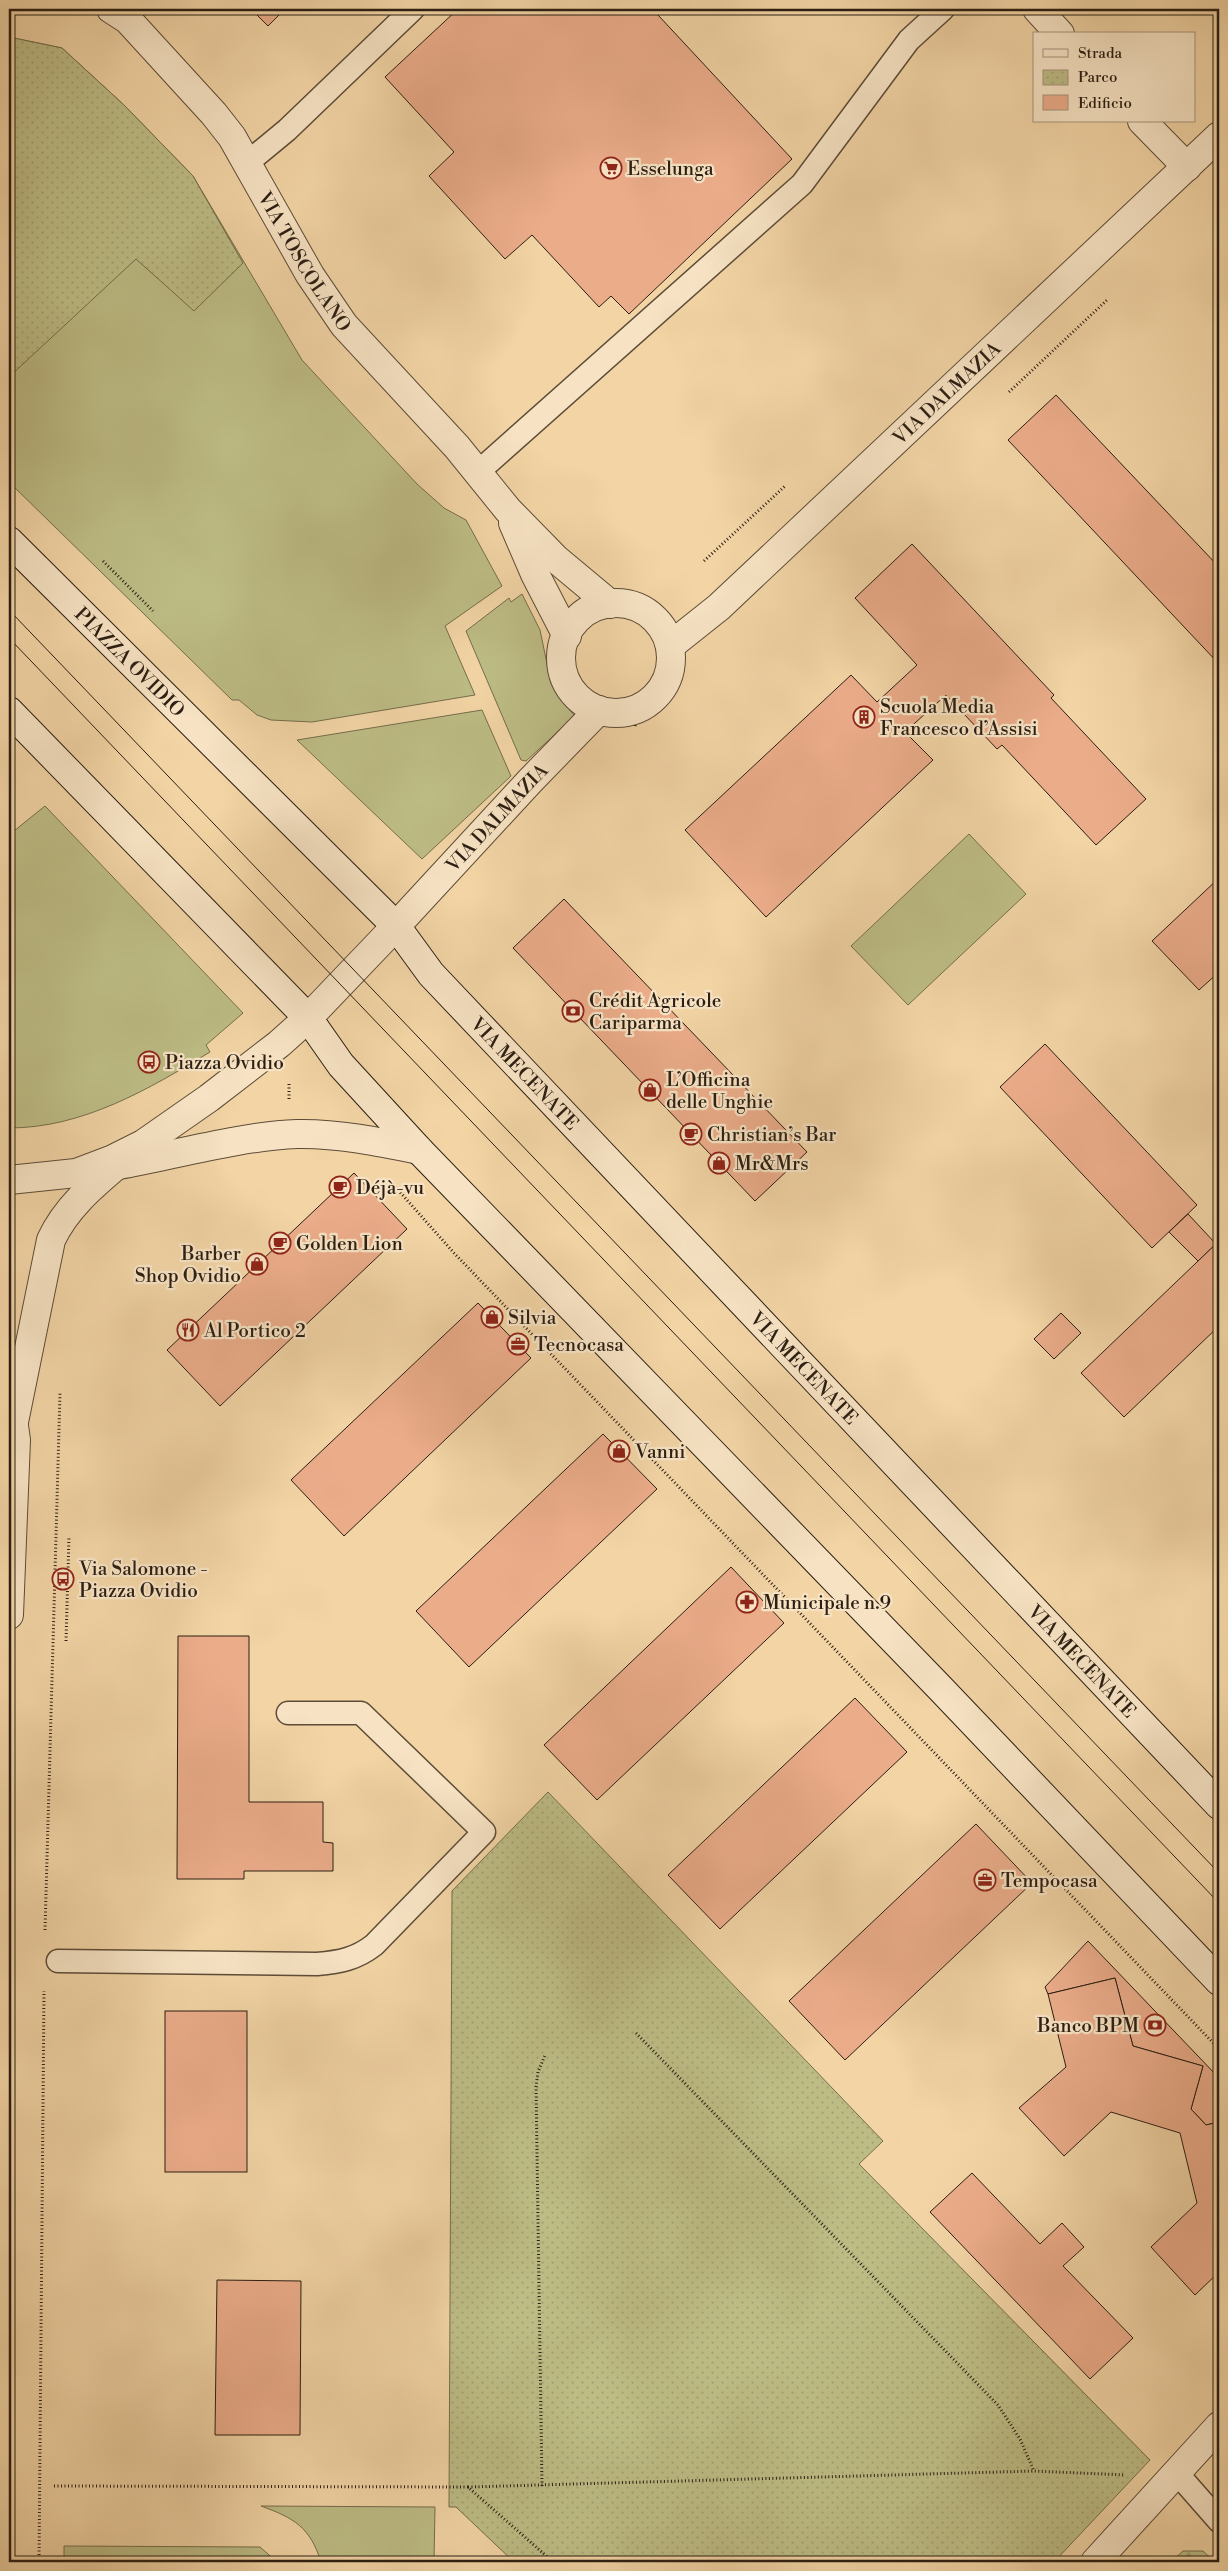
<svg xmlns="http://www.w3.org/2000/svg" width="1228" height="2571" font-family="'Libre Bodoni',serif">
  <defs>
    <pattern id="forest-firs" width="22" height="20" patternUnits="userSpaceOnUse" patternTransform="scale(1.25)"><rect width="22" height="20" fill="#bdbc85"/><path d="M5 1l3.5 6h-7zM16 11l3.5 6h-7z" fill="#a3a172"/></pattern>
    <pattern id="park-dots" width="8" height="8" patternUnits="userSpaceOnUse" patternTransform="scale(1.25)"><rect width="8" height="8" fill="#bdbc85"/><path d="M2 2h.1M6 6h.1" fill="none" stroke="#a3a172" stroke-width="1.8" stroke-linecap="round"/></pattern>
  </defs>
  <rect width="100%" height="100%" fill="#f2d4a5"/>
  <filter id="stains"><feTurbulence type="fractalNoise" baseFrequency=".004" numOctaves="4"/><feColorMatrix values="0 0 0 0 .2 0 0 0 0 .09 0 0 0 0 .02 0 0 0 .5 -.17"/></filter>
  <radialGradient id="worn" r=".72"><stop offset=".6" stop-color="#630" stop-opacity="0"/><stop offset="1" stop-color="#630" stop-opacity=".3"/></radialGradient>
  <g fill="#bdbc85" stroke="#746d4c">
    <polygon points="9,37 62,48 124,105 193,176 302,360 417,484 444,508 466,520 502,586 445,626 475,695 312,722 271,720 257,715 239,700 232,700 9,482"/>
    <polygon points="522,594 540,630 551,683 561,700 575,716 526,761 521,760 466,631 509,598 511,602"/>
    <polygon points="482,710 511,776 422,859 297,740"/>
    <path d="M45 806 243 1013 206 1045 210 1052C149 1089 83 1128 9 1128V835Z"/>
    <polygon points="969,834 1026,894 908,1005 851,946"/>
    <path d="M261 2506 435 2507 434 2562H321C310 2527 294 2518 261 2506Z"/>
    <polygon points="64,2546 260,2547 277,2562 64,2562"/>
  </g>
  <polygon fill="url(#forest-firs)" stroke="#746d4c" points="1183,2551 1203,2551 1215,2562 1171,2562"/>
  <g fill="url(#park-dots)" stroke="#746d4c">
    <polygon points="9,37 62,48 124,105 193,176 243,263 194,311 136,259 9,377"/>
    <polygon points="548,1792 883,2141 859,2164 1150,2460 1054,2562 514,2562 456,2507 449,2507 452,1891"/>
  </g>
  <g fill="#ebac8a" stroke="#2b1e13">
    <polygon points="251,9 285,9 268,26"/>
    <polygon points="458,9 664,9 658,15 792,159 629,314 611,296 599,307 532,235 505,259 429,176 454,152 385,77"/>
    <polygon points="1056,395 1219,567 1219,664 1008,440"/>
    <polygon points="912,544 1054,695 1051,698 1146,799 1096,845 1002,745 997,749 946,695 905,732 933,760 766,917 685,830 851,675 877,702 917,665 855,598"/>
    <polygon points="1219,878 1219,972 1199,990 1152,941"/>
    <polygon points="564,899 807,1152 755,1201 513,948"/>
    <polygon points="1045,1044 1197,1205 1152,1248 1000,1087"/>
    <polygon points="354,1173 407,1229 220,1406 167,1350"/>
    <polygon points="1188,1214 1216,1244 1198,1261 1169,1232"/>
    <polygon points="1219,1241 1219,1326 1124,1417 1081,1373"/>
    <polygon points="478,1303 531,1358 344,1536 291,1480"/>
    <polygon points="1061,1313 1081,1333 1054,1359 1034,1339"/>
    <polygon points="603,1434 657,1489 469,1667 416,1611"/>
    <polygon points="731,1567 784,1623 597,1800 544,1745"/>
    <polygon points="178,1636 249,1636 249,1802 323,1802 323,1842 333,1843 333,1871 244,1871 244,1879 177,1879"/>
    <polygon points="855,1698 907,1752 720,1929 668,1875"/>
    <polygon points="976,1824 1032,1883 845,2060 789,2001"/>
    <polygon points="1088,1941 1219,2078 1219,2122 1206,2125 1191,2109 1203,2066 1133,2046 1115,1978 1048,1994 1045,1987"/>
    <polygon points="1115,1978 1133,2046 1203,2066 1191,2109 1206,2125 1219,2122 1219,2272 1195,2295 1151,2247 1197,2203 1180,2133 1111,2112 1064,2156 1019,2108 1066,2067 1048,1994"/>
    <rect x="165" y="2011" width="82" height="161"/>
    <polygon points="972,2173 1040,2244 1062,2223 1084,2247 1063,2266 1133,2338 1090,2379 930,2212"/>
    <polygon points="217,2280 301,2281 300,2435 215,2435"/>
  </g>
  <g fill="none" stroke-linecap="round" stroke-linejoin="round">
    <g stroke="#5d4c38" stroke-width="25">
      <g id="service">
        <polyline points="247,163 287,130 413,9"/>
        <polyline points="478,472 802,184 909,40 943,9"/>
        <path d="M58 1961 317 1964C340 1962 356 1959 374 1945L484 1832 361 1713H288"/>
        <polyline points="1176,2472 1219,2521"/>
      </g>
    </g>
    <g stroke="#5d4c38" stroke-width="30">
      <g id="minor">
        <path id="s1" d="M111 9 128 20 214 114 232 137 310 275 344 325 457 447 508 510 556 559 610 604"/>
        <polyline points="1037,9 1060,34"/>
        <polyline points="1142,121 1187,167"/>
        <polyline points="513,523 535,574 567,636"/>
        <circle cx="616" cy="658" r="55"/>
        <path id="s2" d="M670 646 719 607 1219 136"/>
        <path id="s3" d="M396 926 530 781 599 710"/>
        <path d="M14 1422 51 1240C68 1203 101 1179 131 1153"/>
        <polyline points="9,1615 16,1440 11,1405"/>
        <polyline points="1095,2562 1219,2426"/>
      </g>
    </g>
    <g stroke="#5d4c38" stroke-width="30">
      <g id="tertiary">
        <path d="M119 1165C174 1155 242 1136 297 1134 336 1133 381 1142 419 1150"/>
        <polyline points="9,1180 76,1173 113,1159 143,1144 209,1098 279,1044 308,1018 396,926"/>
      </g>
    </g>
    <g stroke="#2b1e13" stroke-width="30">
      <g id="secondary">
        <path id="s4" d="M9 541 396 926 431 974 1219 1805"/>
        <polyline points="9,711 308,1018 341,1065 419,1150 941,1689 1219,1981"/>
      </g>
    </g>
    <g stroke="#2b1e13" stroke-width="3" stroke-dasharray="1 2.5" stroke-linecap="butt">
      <polyline points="1009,392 1107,300"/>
      <polyline points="103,561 153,611"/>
      <polyline points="704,561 785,486"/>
      <polyline points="635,726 641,707"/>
      <polyline points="289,1099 289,1083"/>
      <polyline points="391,1182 454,1253 1219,2049"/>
      <polyline points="66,1641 69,1536"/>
      <polyline points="45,1930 60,1393"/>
      <polyline points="636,2033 998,2405 1020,2439 1034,2471"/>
      <polyline points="54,2486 468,2487 553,2562"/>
      <polyline points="542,2486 536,2087 538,2072 545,2055"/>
      <polyline points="468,2487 1034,2471 1125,2475"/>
      <polyline points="39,2562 44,1991"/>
    </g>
    <use href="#service" stroke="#f7e3c4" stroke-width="22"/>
    <use href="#minor" stroke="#f7e3c4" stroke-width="28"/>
    <use href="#tertiary" stroke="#f7e3c4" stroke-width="28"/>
    <use href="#secondary" stroke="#f7e3c4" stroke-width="28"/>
    <g stroke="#2b1e13" stroke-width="1">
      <polyline points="9,610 1219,1873"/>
      <polyline points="9,638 1219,1903"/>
    </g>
  </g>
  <defs>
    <g id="supermarket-ring" transform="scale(1.125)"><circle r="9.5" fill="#f7e3c4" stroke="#8f2418" stroke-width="1.5"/><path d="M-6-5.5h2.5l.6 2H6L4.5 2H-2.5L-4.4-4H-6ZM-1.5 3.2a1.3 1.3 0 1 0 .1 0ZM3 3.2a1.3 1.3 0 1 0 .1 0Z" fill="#8f2418"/></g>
    <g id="building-ring" transform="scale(1.125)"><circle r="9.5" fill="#f7e3c4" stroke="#8f2418" stroke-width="1.5"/><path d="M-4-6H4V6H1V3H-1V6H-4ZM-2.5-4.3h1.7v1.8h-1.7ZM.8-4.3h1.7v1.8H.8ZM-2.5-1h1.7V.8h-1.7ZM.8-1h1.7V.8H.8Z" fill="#8f2418"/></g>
    <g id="bank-ring" transform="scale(1.125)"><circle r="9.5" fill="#f7e3c4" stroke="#8f2418" stroke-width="1.5"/><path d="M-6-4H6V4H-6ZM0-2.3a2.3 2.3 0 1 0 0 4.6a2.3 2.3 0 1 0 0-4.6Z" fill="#8f2418"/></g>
    <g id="bus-ring" transform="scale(1.125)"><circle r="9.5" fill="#f7e3c4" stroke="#8f2418" stroke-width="1.5"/><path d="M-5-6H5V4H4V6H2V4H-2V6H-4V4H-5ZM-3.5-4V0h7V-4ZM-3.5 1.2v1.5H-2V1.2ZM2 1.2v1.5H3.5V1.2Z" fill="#8f2418"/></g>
    <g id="shop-ring" transform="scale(1.125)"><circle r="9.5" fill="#f7e3c4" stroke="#8f2418" stroke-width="1.5"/><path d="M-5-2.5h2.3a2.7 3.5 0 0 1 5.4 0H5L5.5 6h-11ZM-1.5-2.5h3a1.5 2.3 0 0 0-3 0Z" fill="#8f2418"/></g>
    <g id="cafe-ring" transform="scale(1.125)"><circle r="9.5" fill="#f7e3c4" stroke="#8f2418" stroke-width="1.5"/><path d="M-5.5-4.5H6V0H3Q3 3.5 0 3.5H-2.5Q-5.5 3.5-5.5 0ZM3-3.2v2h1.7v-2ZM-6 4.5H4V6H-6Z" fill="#8f2418"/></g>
    <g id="restaurant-ring" transform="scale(1.125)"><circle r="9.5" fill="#f7e3c4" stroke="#8f2418" stroke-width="1.5"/><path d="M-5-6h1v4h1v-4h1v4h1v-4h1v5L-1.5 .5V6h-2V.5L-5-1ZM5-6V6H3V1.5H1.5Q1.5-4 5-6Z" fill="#8f2418"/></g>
    <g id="office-ring" transform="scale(1.125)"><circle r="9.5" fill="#f7e3c4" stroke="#8f2418" stroke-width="1.5"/><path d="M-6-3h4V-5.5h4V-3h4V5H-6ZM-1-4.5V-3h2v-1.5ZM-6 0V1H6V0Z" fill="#8f2418"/></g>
    <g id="pharmacy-ring" transform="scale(1.125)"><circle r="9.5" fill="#f7e3c4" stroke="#8f2418" stroke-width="1.5"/><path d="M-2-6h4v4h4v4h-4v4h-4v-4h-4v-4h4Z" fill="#8f2418"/></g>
  </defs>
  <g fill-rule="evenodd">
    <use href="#supermarket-ring" x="611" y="168"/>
    <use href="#building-ring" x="864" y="717"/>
    <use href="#bank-ring" x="573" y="1011"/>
    <use href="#bus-ring" x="149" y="1062"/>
    <use href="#shop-ring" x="650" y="1090"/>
    <use href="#cafe-ring" x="691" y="1134"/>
    <use href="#shop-ring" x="719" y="1163"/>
    <use href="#cafe-ring" x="340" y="1187"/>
    <use href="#cafe-ring" x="280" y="1243"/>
    <use href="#shop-ring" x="257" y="1264"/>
    <use href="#shop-ring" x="492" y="1317"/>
    <use href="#restaurant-ring" x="188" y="1330"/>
    <use href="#office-ring" x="518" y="1344"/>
    <use href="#shop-ring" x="619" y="1451"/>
    <use href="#bus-ring" x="63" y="1579"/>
    <use href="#pharmacy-ring" x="747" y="1602"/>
    <use href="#office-ring" x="985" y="1880"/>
    <use href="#bank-ring" x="1155" y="2025"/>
  </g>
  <g text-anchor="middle" stroke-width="4.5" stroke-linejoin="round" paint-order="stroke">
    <g font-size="19" fill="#2b1e13" stroke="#f7e3c4" text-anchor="start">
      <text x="627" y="175">Esselunga</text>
      <text x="880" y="713">Scuola Media<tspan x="880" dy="22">Francesco d’Assisi</tspan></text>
      <text x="589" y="1007">Crédit Agricole<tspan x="589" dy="22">Cariparma</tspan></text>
      <text x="165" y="1069">Piazza Ovidio</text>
      <text x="666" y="1086">L’Officina<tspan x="666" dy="22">delle Unghie</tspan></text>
      <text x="707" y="1141">Christian’s Bar</text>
      <text x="735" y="1170">Mr&amp;Mrs</text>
      <text x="356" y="1194">Déjà-vu</text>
      <text x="296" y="1250">Golden Lion</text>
      <text x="241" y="1260" text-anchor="end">Barber<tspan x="241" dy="22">Shop Ovidio</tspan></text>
      <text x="508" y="1324">Silvia</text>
      <text x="204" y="1337">Al Portico 2</text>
      <text x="534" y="1351">Tecnocasa</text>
      <text x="635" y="1458">Vanni</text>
      <text x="79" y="1575">Via Salomone -<tspan x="79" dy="22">Piazza Ovidio</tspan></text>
      <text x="763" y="1609">Municipale n.9</text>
      <text x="1001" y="1887">Tempocasa</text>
      <text x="1139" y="2032" text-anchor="end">Banco BPM</text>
    </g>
    <g font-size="19" fill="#2b1e13" stroke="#f7e3c4">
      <text dy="7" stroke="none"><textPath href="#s1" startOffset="321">VIA TOSCOLANO</textPath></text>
      <text dy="7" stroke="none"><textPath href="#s2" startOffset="375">VIA DALMAZIA</textPath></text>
      <text dy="7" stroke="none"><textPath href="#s4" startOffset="171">PIAZZA OVIDIO</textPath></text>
      <text dy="7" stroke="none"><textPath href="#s3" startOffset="148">VIA DALMAZIA</textPath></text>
      <text dy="7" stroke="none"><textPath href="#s4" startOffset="742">VIA MECENATE</textPath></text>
      <text dy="7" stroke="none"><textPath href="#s4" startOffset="1148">VIA MECENATE</textPath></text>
      <text dy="7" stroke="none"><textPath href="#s4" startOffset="1552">VIA MECENATE</textPath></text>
    </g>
  </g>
  <rect width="1228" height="2571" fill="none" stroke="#f2d4a5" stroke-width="30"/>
  <rect x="10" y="10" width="1208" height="2551" fill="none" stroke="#2b1e13" stroke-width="2.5"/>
  <rect x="15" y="15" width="1198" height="2541" fill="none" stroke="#2b1e13"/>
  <rect x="1033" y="32" width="162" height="90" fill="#f7e3c4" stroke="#a5947d"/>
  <rect x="1043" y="49" width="25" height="8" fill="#f7e3c4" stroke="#a5947d"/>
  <text x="1078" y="58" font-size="15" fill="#2b1e13">Strada</text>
  <rect x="1043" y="70" width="25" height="15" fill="url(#park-dots)" stroke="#a5947d"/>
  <text x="1078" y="82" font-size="15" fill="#2b1e13">Parco</text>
  <rect x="1043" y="95" width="25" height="15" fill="#ebac8a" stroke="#a5947d"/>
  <text x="1078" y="108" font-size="15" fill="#2b1e13">Edificio</text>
  <rect width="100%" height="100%" filter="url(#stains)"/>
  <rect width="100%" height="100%" fill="url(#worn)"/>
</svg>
